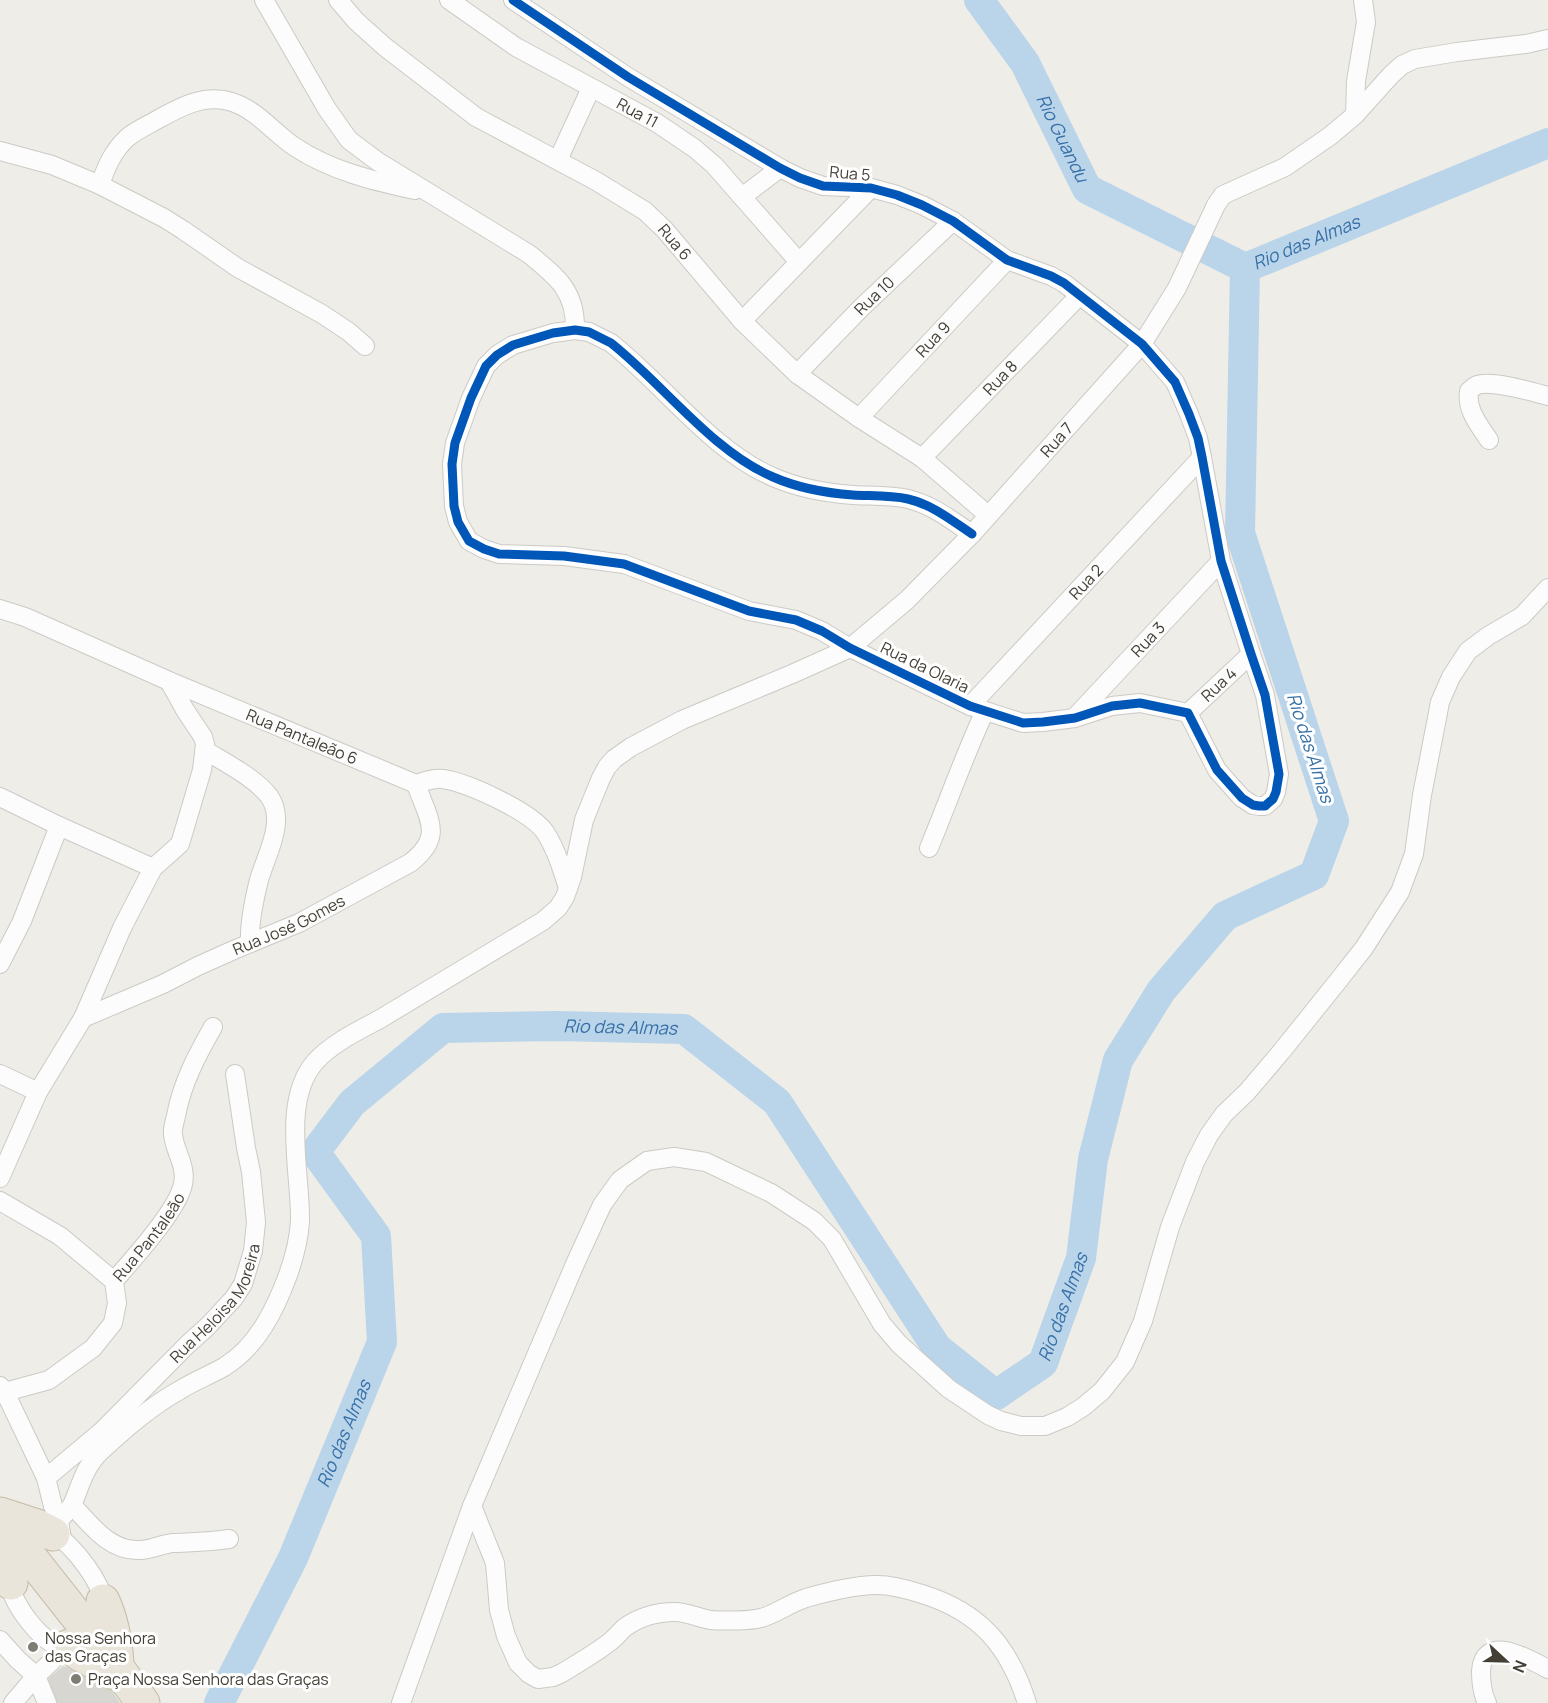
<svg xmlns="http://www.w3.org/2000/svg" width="1548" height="1703" font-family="Manrope,sans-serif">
  <rect width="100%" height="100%" fill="#eeede8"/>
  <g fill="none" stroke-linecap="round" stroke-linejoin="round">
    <g stroke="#bad4ea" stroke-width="30">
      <path id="s1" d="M979 0 1025 63 1087 189 1245 268"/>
      <path id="s2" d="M219 1703 293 1558 382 1342 376 1236 315 1152 352 1103 443 1028 557 1026 684 1029 777 1102 937 1348 996 1395 1043 1363 1081 1258 1093 1159 1118 1060 1161 991 1225 916 1314 875 1334 821 1240 533 1245 268 1548 143"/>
    </g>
  </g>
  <polygon fill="#d8d6d0" stroke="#d6d4ce" stroke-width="1.5" points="63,1667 67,1668 105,1689 111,1691 119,1703 58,1703 49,1679"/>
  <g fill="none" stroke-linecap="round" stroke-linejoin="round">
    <g stroke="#cccac5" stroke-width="20">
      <g id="street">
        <path d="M264 0 327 109 349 140 377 161 529 254C557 277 576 291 575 330"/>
        <path id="s3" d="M338 0 356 21 385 47 476 117 596 181 645 211 664 229 742 321 797 374 859 418 922 458 988 515"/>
        <path id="s4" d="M449 0 516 47 657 123 694 148 714 165 799 262"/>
        <path d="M513 0 628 77 780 168 800 178 823 186 871 188 897 195 922 205 953 221 1007 260 1051 276 1064 283 1142 344 1175 382 1189 414 1198 438 1202 457 1221 561 1251 654 1265 695 1279 774 1276 792 1273 799 1265 806H1259L1253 805 1242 798 1217 770 1188 713 1140 703 1112 706 1075 718 1043 722 1023 723 970 706 850 648 822 631 796 620 749 611 624 564 564 556 499 554 484 549 469 541 458 522 454 506 452 464 455 443 471 398 486 366 497 355 513 345 553 333 575 330 589 332 611 343C663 384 712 451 773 477 798 488 825 493 853 495 871 496 890 495 908 499 933 505 951 520 972 534"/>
        <polyline points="1355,115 1356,81 1366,22 1363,0"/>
        <polyline points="0,151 52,165 100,185 164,218 183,230 238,268 322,314 349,332 365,346"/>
        <polyline points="558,160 591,88"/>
        <path d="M100 185C106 167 113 151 127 138 135 131 146 126 155 121 178 108 204 93 232 102 257 110 274 133 295 147 331 171 374 181 415 190"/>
        <polyline points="742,197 780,168"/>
        <polyline points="742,321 871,188"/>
        <path id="s5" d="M797 374 861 308 953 221"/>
        <path id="s6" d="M859 418 1007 260"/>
        <path d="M1489 440C1479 425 1466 410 1469 391 1471 389 1475 386 1477 385 1493 380 1532 392 1548 396"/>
        <path id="s7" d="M922 458 1079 296"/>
        <path id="s8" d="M0 609 25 617 169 681 416 784C426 781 434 778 443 779 469 783 531 812 545 832 556 849 562 869 568 888"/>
        <path id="s9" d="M970 706 1202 457"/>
        <path id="s10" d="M1188 713 1251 654"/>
        <path id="s11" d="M1076 716 1221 561"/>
        <path d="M206 751C226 763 255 778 269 796 287 821 266 855 259 880 254 900 249 922 250 943"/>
        <polyline points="0,797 59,826 153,868"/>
        <path d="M929 848C948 802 964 756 985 711"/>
        <polyline points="0,964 22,921 59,826"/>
        <path id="s12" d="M83 1018 163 984 198 966 236 949 299 923 410 863C445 836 428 819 416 784"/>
        <polyline points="0,1074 38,1092"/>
        <polyline points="0,1178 38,1092 83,1018 122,928 153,868 180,844 202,770 205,744 203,737 185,710 169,681"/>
        <polyline points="0,1201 60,1236 114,1281"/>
        <polyline points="0,1386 5,1392 46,1478 53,1506 59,1521"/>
        <path id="s13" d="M0 1392H5L49 1380 93 1348 113 1323 117 1303 114 1281C132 1260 178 1210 183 1184 187 1165 174 1151 173 1134 172 1129 175 1121 176 1116 182 1083 197 1055 213 1027"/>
        <path id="s14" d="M46 1478 101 1432 187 1345 208 1326 234 1298 243 1284 253 1251 256 1222 251 1172 246 1148 235 1074"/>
        <path d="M72 1505C91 1525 110 1552 140 1550 151 1550 162 1544 173 1543 192 1542 210 1542 229 1539"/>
        <path d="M472 1506 495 1563 499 1610 506 1636 518 1663 529 1674 538 1679 553 1677 562 1673C578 1663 596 1653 611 1641 616 1637 620 1632 624 1628 639 1617 656 1612 675 1612 687 1612 699 1618 711 1620 721 1621 750 1621 761 1618 776 1614 790 1603 806 1598 827 1592 851 1586 873 1585 889 1584 907 1589 922 1594 980 1612 1009 1646 1027 1703"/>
        <path d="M53 1534C70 1540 108 1589 103 1608 102 1615 95 1622 91 1627 85 1635 72 1649 61 1647 43 1644 11 1603 11 1585 11 1573 18 1565 24 1556 31 1546 41 1537 53 1534Z"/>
        <path id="s15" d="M62 1539 59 1521C63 1515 70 1509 73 1503 81 1484 85 1466 101 1451 125 1429 151 1406 180 1390 194 1381 210 1375 224 1367 257 1347 275 1310 288 1275 294 1258 299 1239 300 1221 301 1174 281 1101 315 1062 332 1043 358 1031 380 1019L543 921 558 908 565 897 572 877 584 820 601 778 607 767 614 759 631 747 682 720 792 674 850 648 907 600 972 534 1142 344 1177 288 1216 205 1223 195 1285 167 1330 136 1355 115 1391 75 1402 65 1415 59 1457 52 1526 44 1548 39"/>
        <polyline points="0,1640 18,1660 36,1676 47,1703"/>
        <polyline points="13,1703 36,1676 51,1662 61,1647"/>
        <polyline points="401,1703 472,1506 575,1264 602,1205 620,1180 647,1161 674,1157 706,1162 771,1193 814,1221 832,1239 882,1324 899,1344 949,1389 988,1415 1001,1421 1021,1426 1045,1426 1067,1417 1083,1407 1102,1391 1125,1362 1143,1321 1170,1227 1195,1162 1209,1135 1224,1114 1247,1092 1281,1052 1338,981 1364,948 1400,892 1414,854 1422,795 1437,718 1440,702 1451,677 1468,651 1488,636 1522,616 1548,588"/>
        <path d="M1487 1703C1482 1693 1481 1683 1481 1671 1484 1631 1530 1660 1548 1669"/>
      </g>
    </g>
    <g stroke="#c4bba5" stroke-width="35">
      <g id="highway">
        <polyline points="0,1514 37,1526 53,1534"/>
        <polyline points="0,1519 117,1667 143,1703"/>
        <polyline points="0,1560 5,1574 11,1583"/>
        <path d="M103 1601C112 1621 116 1642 117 1665"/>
        <polyline points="69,1646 81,1655 114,1673"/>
      </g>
    </g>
    <use href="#street" stroke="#fcfcfc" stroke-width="18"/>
    <use href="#highway" stroke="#eae5da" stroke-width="33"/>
    <g stroke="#fff" stroke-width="13">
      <path id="cycleway" d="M513 0 628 77 780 168 800 178 823 186 871 188 897 195 922 205 953 221 1007 260 1051 276 1064 283 1142 344 1175 382 1189 414 1198 438 1202 457 1221 561 1251 654 1265 695 1279 774 1276 792 1273 799 1265 806H1259L1253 805 1242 798 1217 770 1188 713 1140 703 1112 706 1075 718 1043 722 1023 723 970 706 850 648 822 631 796 620 749 611 624 564 564 556 499 554 484 549 469 541 458 522 454 506 452 464 455 443 471 398 486 366 497 355 513 345 553 333 575 330 589 332 611 343C663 384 712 451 773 477 798 488 825 493 853 495 871 496 890 495 908 499 933 505 951 520 972 534"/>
    </g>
    <use href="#cycleway" stroke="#0057b8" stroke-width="9"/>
  </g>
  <g fill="#7f7c74" stroke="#fff" stroke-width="2">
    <circle cx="33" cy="1647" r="6"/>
    <circle cx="76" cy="1679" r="6"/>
  </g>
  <g text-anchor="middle" stroke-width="6" stroke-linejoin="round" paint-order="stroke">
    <g font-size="16" fill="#433f35" stroke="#fff">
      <text dy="6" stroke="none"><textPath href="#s4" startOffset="220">Rua 11</textPath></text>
      <text transform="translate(850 173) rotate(5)" y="6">Rua 5</text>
      <text dy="6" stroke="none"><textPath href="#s3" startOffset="418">Rua 6</textPath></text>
      <text dy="6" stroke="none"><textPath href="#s5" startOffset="110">Rua 10</textPath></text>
      <text dy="6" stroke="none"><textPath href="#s6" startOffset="108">Rua 9</textPath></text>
      <text dy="6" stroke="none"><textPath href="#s7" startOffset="112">Rua 8</textPath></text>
      <text dy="6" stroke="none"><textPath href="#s15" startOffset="1588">Rua 7</textPath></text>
      <text dy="6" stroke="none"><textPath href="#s9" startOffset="170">Rua 2</textPath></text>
      <text dy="6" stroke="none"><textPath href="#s11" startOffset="105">Rua 3</textPath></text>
      <text transform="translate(925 667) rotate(26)" y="6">Rua da Olaria</text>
      <text dy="6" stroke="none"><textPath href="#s10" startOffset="42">Rua 4</textPath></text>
      <text dy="6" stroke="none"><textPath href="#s8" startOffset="328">Rua Pantaleão 6</textPath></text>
      <text dy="6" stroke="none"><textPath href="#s12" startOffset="226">Rua José Gomes</textPath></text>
      <text dy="6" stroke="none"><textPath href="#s13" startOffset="236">Rua Pantaleão</textPath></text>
      <text dy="6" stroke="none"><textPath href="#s14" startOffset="246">Rua Heloisa Moreira</textPath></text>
    </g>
    <g font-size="16" fill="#433f35" stroke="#fff" text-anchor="start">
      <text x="45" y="1644">Nossa Senhora<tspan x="45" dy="18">das Graças</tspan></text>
      <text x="88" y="1685">Praça Nossa Senhora das Graças</text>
    </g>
    <g font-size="18" font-style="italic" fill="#3670a7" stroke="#fff">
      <text dy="6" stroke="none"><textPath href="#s1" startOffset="162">Rio Guandu</textPath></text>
      <text dy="6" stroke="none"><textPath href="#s2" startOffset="2854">Rio das Almas</textPath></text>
      <text transform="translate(1310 748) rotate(72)" y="6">Rio das Almas</text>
      <text dy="6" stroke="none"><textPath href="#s2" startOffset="963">Rio das Almas</textPath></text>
      <text dy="6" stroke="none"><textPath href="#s2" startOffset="1630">Rio das Almas</textPath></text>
      <text dy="6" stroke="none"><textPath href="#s2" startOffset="297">Rio das Almas</textPath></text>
    </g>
  </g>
  <g transform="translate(1506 1661) rotate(112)" stroke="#ffffff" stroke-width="4.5" paint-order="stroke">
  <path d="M0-4.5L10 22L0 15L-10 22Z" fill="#433f35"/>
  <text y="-9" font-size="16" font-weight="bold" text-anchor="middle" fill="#433f35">N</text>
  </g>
</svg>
